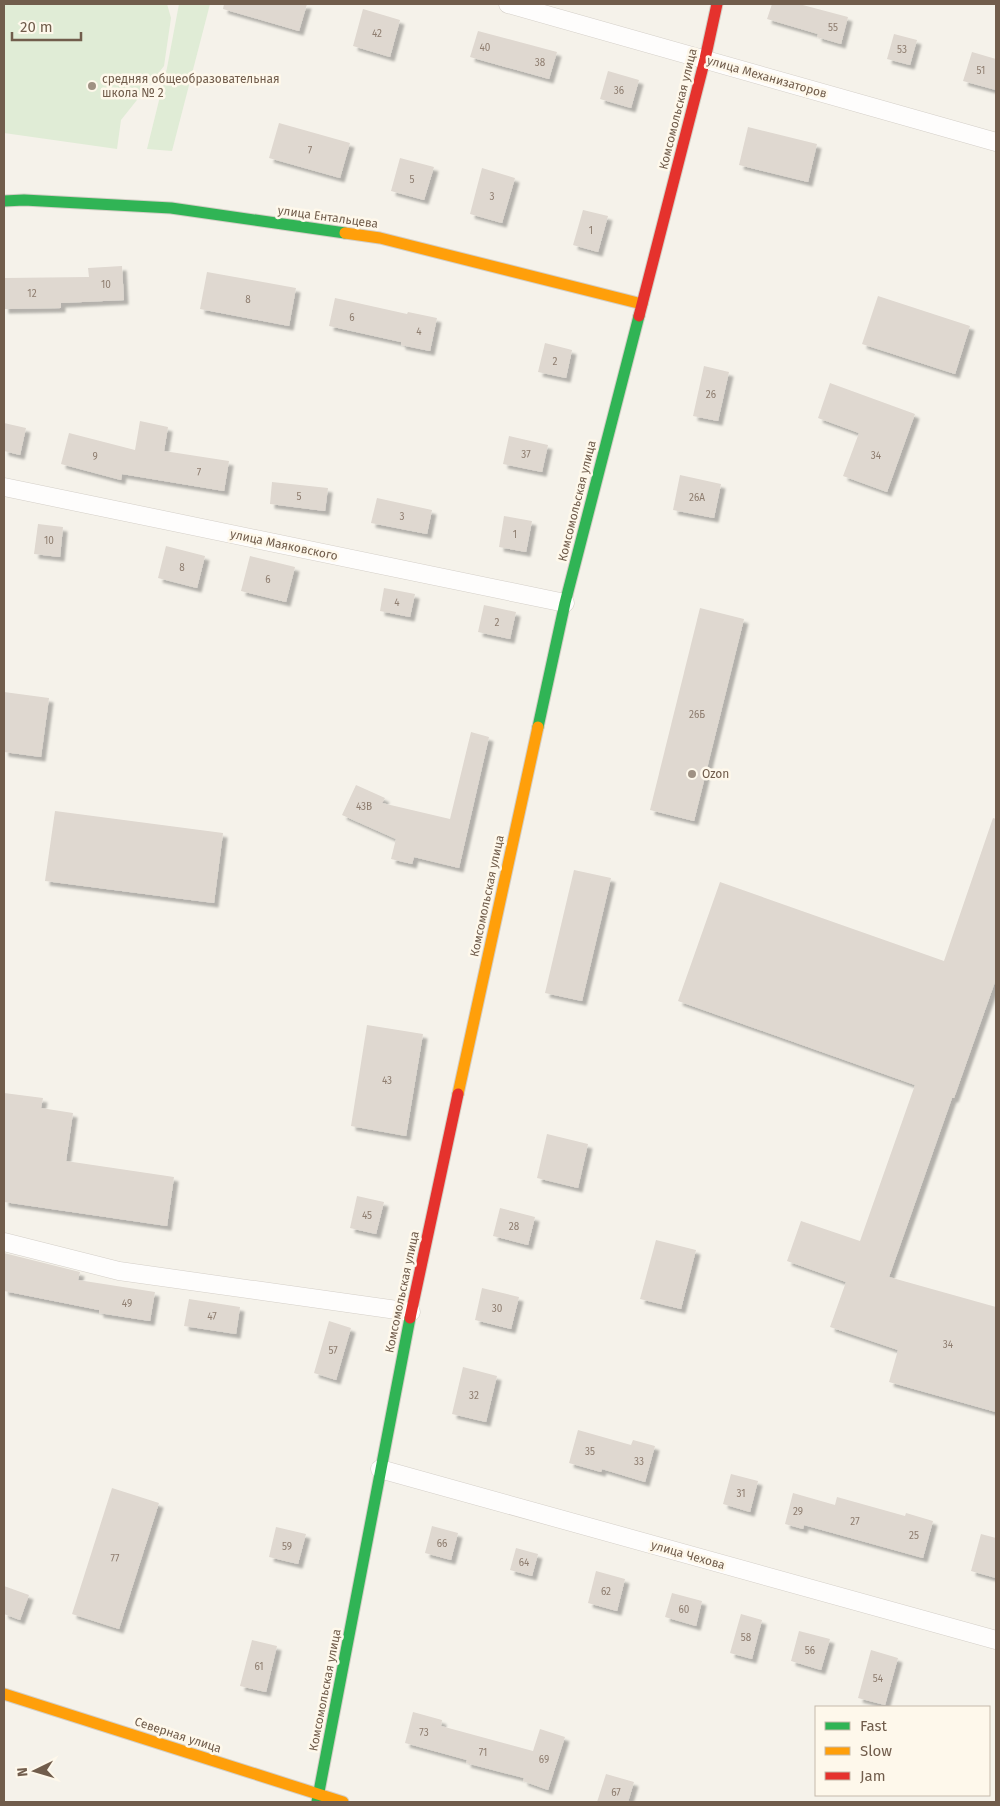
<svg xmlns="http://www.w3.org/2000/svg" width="1000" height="1806" font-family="'Fira Sans',sans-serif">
  <defs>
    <filter id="shadow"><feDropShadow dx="4.5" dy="4.5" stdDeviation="1" flood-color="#0004"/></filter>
  </defs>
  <rect width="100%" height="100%" fill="#f5f2ea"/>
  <g fill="#e0ecd6">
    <polygon points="4,4 167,4 171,18 164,66 121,120 117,149 4,133"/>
    <polygon points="179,4 210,4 172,151 147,149 167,68"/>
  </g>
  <g fill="#dfd8d0" filter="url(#shadow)">
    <polygon points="224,4 307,4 299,31 223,9"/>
    <polygon points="772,4 799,4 848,17 841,44 817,37 818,34 767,19"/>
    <polygon points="363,9 400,20 390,57 353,46"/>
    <polygon points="478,31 557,52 549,79 470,57"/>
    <polygon points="894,34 917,40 910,65 887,59"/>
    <polygon points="972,52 996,59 996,90 963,81"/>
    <polygon points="608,71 639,80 631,108 600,99"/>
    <polygon points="279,123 350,143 340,178 269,158"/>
    <polygon points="748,127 817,144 808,182 739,165"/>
    <polygon points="400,158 434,167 424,200 391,191"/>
    <polygon points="482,168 515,178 502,223 470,214"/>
    <polygon points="583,210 608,216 598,252 573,245"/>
    <polygon points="122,266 124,300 61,303 61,308 4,309 4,278 89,277 88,268"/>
    <polygon points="207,272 296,288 289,326 200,309"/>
    <polygon points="878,296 970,326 955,374 862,344"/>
    <polygon points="335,298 407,314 408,312 437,318 430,351 401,345 401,342 329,326"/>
    <polygon points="545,343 572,350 566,378 538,372"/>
    <polygon points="704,366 729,372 718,421 693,416"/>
    <polygon points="830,383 915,414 887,492 843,476 859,433 818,418"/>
    <polygon points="140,421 168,427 164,451 229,461 224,491 122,474 121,480 61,464 69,433 135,450"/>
    <polygon points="4,423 26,428 20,455 4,451"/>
    <polygon points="509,436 548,445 542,472 503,464"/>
    <polygon points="680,475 721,484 714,518 673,510"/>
    <polygon points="272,482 328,488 325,511 270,504"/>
    <polygon points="377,498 432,510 427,534 371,523"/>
    <polygon points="504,516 532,521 526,552 499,547"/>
    <polygon points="38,524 63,527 60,557 34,554"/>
    <polygon points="166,546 205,556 197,588 158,578"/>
    <polygon points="250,556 295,567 286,602 241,591"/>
    <polygon points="384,588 415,594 410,617 380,611"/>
    <polygon points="484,605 516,612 510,639 478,632"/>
    <polygon points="700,608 744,619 694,821 650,810"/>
    <polygon points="4,692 49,698 41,757 4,752"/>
    <polygon points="471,732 489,737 459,868 414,857 412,864 391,859 396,839 342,815 356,785 385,798 382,803 450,819"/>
    <polygon points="55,811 223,833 214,903 45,881"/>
    <polygon points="993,818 996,819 996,979 954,1098 952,1098 889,1277 996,1307 996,1412 889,1382 898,1350 830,1327 846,1282 787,1261 801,1221 860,1241 915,1085 678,1001 720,882 944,961"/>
    <polygon points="574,870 611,878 582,1001 545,993"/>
    <polygon points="367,1025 423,1034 406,1136 351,1126"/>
    <polygon points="4,1093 43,1098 41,1108 73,1113 66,1161 174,1177 167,1226 4,1202"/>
    <polygon points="547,1134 588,1144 578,1188 537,1178"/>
    <polygon points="357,1196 384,1202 376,1234 350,1228"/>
    <polygon points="500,1208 535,1217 528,1245 493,1236"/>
    <polygon points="656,1240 696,1250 681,1309 640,1299"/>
    <polygon points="4,1253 80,1272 78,1280 155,1292 150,1321 99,1313 99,1310 4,1291"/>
    <polygon points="482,1288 519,1297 511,1329 475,1320"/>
    <polygon points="189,1299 240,1307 236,1334 184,1326"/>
    <polygon points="329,1321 351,1328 336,1380 314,1373"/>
    <polygon points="463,1367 497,1376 486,1422 452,1414"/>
    <polygon points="578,1430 631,1445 633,1440 655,1446 645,1482 602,1469 601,1472 569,1463"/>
    <polygon points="731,1474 758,1481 750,1512 723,1504"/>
    <polygon points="112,1488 159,1503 119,1629 72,1614"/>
    <polygon points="793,1493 835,1505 837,1497 905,1516 906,1513 933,1521 923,1558 804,1525 803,1529 785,1524"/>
    <polygon points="432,1526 458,1533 451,1560 425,1553"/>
    <polygon points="276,1527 306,1534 298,1564 269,1557"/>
    <polygon points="981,1534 996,1538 996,1578 971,1571"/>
    <polygon points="516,1548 538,1554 532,1576 510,1570"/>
    <polygon points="596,1571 625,1579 617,1611 588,1603"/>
    <polygon points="4,1586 29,1595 20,1620 4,1614"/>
    <polygon points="672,1593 702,1601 696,1626 665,1617"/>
    <polygon points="741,1614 762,1620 752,1659 730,1653"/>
    <polygon points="799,1631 830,1639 821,1670 791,1661"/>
    <polygon points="252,1640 277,1646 266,1692 240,1686"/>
    <polygon points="871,1650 898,1658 885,1705 858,1698"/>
    <polygon points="413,1712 442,1720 441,1726 533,1751 540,1729 565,1737 548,1790 523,1781 524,1778 466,1763 467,1760 405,1743"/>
    <polygon points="606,1774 634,1782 628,1802 597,1802"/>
  </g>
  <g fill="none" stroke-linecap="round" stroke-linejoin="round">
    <g stroke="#d4cfc8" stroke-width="19">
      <g id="street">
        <polyline points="508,4 996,142"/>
        <polyline points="4,487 565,603"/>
        <polyline points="4,1242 119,1271 411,1312"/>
        <polyline points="380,1469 996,1640"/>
      </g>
    </g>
    <g stroke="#d3cec5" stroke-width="13">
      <g id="fast">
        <polyline points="4,201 24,200 171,208 345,233"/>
        <polyline points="538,727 565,603 639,316"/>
        <polyline points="317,1802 410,1318"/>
      </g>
    </g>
    <g stroke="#d3cec5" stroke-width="13">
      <g id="slow">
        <polyline points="345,233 380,238 642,304"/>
        <polyline points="458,1094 538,727"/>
        <polyline points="4,1694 343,1802"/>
      </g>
    </g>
    <g stroke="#d3cec5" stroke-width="13">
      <g id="jam">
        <polyline points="639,316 705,59 717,4"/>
        <polyline points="410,1318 458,1094"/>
      </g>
    </g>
    <use href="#street" stroke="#fefdfc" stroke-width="18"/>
    <use href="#fast" stroke="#30b455" stroke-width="11"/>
    <use href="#slow" stroke="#ff9f0a" stroke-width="11"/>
    <use href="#jam" stroke="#e5322d" stroke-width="11"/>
  </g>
  <g fill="#9f9183" stroke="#fef8eb" stroke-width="2">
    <circle cx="92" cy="86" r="5"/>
    <circle cx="692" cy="774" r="5"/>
  </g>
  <g text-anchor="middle" stroke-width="5" stroke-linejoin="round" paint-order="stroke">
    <g font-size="10" fill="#8f7e70">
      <text x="833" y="31">55</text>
      <text x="377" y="37">42</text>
      <text x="485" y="51">40</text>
      <text x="902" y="53">53</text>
      <text x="540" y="66">38</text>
      <text x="981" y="74">51</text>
      <text x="619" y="94">36</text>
      <text x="310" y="154">7</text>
      <text x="412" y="183">5</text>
      <text x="492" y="200">3</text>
      <text x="591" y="234">1</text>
      <text x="106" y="288">10</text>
      <text x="32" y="297">12</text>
      <text x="248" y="303">8</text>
      <text x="352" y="321">6</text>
      <text x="419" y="335">4</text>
      <text x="555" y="365">2</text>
      <text x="711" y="398">26</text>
      <text x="526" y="458">37</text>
      <text x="876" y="459">34</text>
      <text x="95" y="460">9</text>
      <text x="199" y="476">7</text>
      <text x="299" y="500">5</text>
      <text x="697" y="501">26А</text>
      <text x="402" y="520">3</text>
      <text x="515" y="538">1</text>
      <text x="49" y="544">10</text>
      <text x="182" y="571">8</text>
      <text x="268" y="583">6</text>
      <text x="397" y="606">4</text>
      <text x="497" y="626">2</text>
      <text x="697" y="718">26Б</text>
      <text x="364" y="810">43В</text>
      <text x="387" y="1084">43</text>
      <text x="367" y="1219">45</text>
      <text x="514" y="1230">28</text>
      <text x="127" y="1307">49</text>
      <text x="497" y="1312">30</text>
      <text x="212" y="1320">47</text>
      <text x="948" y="1348">34</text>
      <text x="333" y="1354">57</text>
      <text x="474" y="1399">32</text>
      <text x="590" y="1455">35</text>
      <text x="639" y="1465">33</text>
      <text x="741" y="1497">31</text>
      <text x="798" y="1515">29</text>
      <text x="855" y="1525">27</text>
      <text x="914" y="1539">25</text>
      <text x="442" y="1547">66</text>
      <text x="287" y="1550">59</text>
      <text x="115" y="1562">77</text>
      <text x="524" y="1566">64</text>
      <text x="606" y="1595">62</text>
      <text x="684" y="1613">60</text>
      <text x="746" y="1641">58</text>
      <text x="810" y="1654">56</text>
      <text x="259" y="1670">61</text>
      <text x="878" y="1682">54</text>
      <text x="424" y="1736">73</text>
      <text x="483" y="1756">71</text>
      <text x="544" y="1763">69</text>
      <text x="616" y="1796">67</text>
    </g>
    <g font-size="12" fill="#715d4c" stroke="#fef8eb">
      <text transform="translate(767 77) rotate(16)" y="4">улица Механизаторов</text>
      <text transform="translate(678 109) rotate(-76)" y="4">Комсомольская улица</text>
      <text transform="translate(328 217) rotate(8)" y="4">улица Ентальцева</text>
      <text transform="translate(577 501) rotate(-76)" y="4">Комсомольская улица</text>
      <text transform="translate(284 545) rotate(12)" y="4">улица Маяковского</text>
      <text transform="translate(487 896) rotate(-78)" y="4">Комсомольская улица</text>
      <text transform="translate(402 1292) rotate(-78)" y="4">Комсомольская улица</text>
      <text transform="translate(688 1555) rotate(16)" y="4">улица Чехова</text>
      <text transform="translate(325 1690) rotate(-79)" y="4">Комсомольская улица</text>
      <text transform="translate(178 1735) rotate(18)" y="4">Северная улица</text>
    </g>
    <g font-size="12" fill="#715d4c" stroke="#fef8eb" text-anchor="start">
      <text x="102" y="83">средняя общеобразовательная<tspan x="102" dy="14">школа № 2</tspan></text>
      <text x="702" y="778">Ozon</text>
    </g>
  </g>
  <rect width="1000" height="1806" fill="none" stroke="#715d4c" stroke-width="10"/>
  <rect x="815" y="1706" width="175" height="90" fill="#fef8eb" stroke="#c6baab"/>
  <rect x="825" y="1722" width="25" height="8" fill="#30b455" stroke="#c6baab"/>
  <text x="860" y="1731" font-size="15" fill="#715d4c">Fast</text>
  <rect x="825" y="1747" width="25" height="8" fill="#ff9f0a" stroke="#c6baab"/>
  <text x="860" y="1756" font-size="15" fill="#715d4c">Slow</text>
  <rect x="825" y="1772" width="25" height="8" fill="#e5322d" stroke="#c6baab"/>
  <text x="860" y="1781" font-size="15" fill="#715d4c">Jam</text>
  <g transform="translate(35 1771) rotate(265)" stroke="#fef8eb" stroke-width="4" paint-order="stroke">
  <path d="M0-4L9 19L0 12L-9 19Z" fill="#715d4c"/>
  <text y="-8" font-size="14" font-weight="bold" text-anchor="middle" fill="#715d4c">N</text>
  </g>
  <path d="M12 32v8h69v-8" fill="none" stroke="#715d4c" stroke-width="2.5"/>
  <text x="20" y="32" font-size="15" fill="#715d4c" stroke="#fef8eb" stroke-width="4" paint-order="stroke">20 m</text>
</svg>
